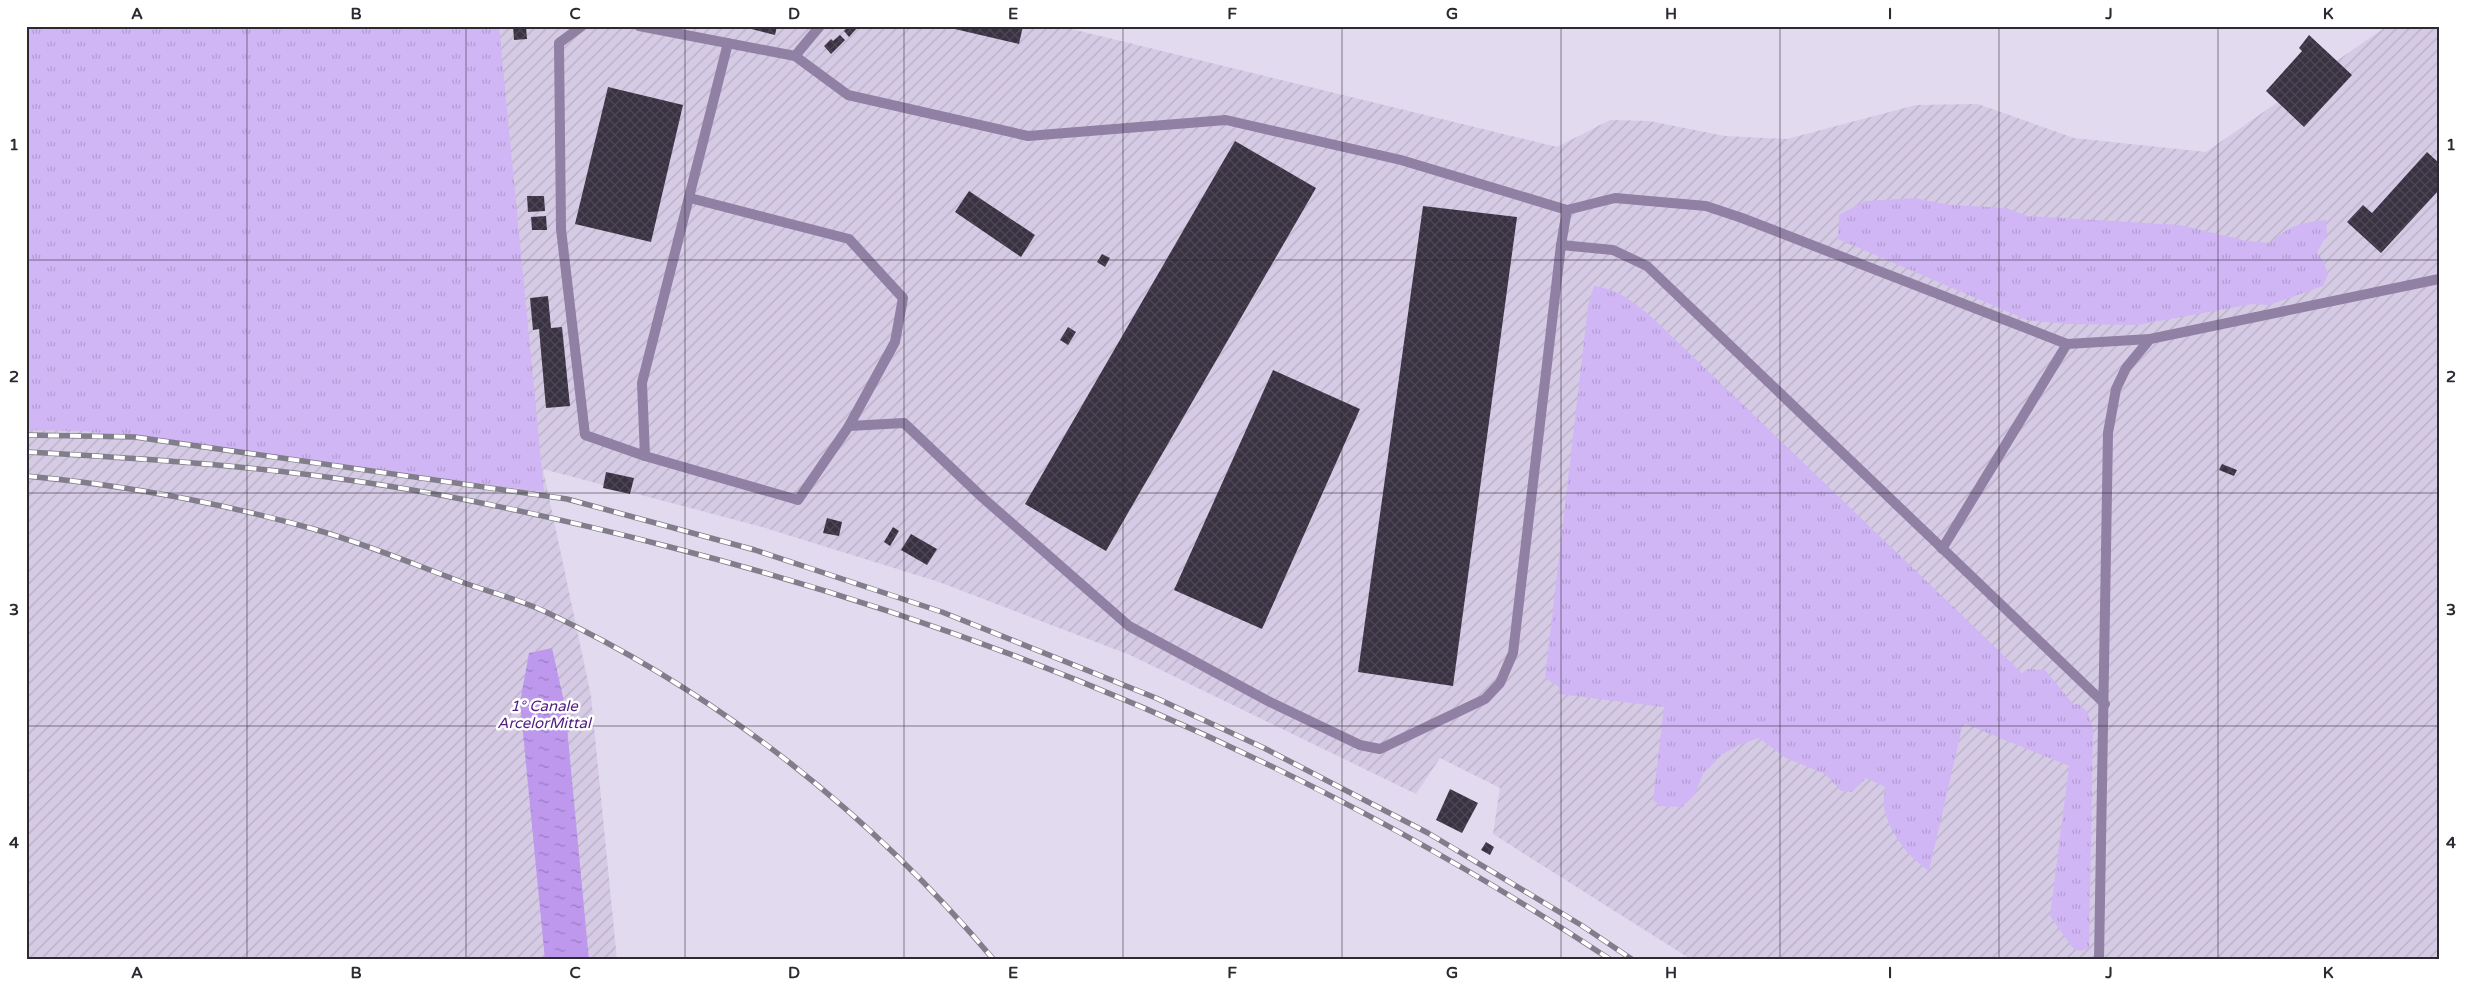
<svg xmlns="http://www.w3.org/2000/svg" width="2465" height="986" font-family="'Varela Round',sans-serif">
  <defs>
    <pattern id="industrial-furrows" width="10" height="10" patternUnits="userSpaceOnUse" patternTransform="scale(1.25)"><rect width="10" height="10" fill="#d6cbe5"/><path d="M-1 1l2-2M0 10L10 0M9 11l2-2" fill="none" stroke="#b8aec5"/></pattern>
    <pattern id="grass-tufts" width="24" height="20" patternUnits="userSpaceOnUse" patternTransform="scale(1.25)"><rect width="24" height="20" fill="#d0b6f5"/><path d="M3 7l-1-3M5 7V3M7 7l1-3M15 17l-1-3M17 17v-4M19 17l1-3" fill="none" stroke="#b39cd2"/></pattern>
    <pattern id="water-ripples" width="26" height="14" patternUnits="userSpaceOnUse" patternTransform="scale(1.25)"><rect width="26" height="14" fill="#bd98ed"/><path d="M2 4q2-2 4 0t4 0M15 11q2-2 4 0t4 0" fill="none" stroke="#9a7cc1"/></pattern>
    <pattern id="building-cross-hatch" width="8" height="8" patternUnits="userSpaceOnUse" patternTransform="scale(1.25)"><rect width="8" height="8" fill="#393242"/><path d="M0 0l8 8M0 8l8-8" fill="none" stroke="#4d4755"/></pattern>
  </defs>
  <rect width="100%" height="100%" fill="#e2daef"/>
  <polygon fill="url(#industrial-furrows)" points="26,26 1059,26 1557,147 1610,120 1649,121 1725,136 1787,139 1916,105 1978,104 2074,138 2206,152 2387,26 2439,26 2439,960 1692,960 1493,834 1500,788 1440,758 1416,794 1130,655 939,582 762,527 543,469 591,696 617,960 26,960"/>
  <g fill="url(#grass-tufts)">
    <polygon points="26,26 499,26 544,492 85,431 26,430"/>
    <path d="M1914 198 1951 205 2006 208 2027 216 2180 225 2247 241 2270 243C2292 224 2297 224 2326 220L2327 234 2317 253 2323 260 2328 274 2323 286 2269 305 2253 304 2137 325 2067 324 2027 320 1838 239 1839 215 1865 201Z"/>
    <path d="M1594 286C1620 289 1636 304 1656 321L2022 673 2028 669 2045 670 2074 705 2078 703 2087 712 2093 728 2089 947C2082 952 2079 952 2072 947L2050 916 2069 766 1963 723 1929 871C1908 857 1889 833 1884 807 1883 801 1885 793 1885 787L1866 778 1852 792 1841 791 1825 774 1786 758 1759 738 1739 745 1721 755 1703 774 1695 794 1682 807 1660 806 1653 800 1664 707 1559 694V687L1545 678 1588 306Z"/>
  </g>
  <polygon fill="url(#water-ripples)" points="552,648 565,706 589,960 545,960 520,702 529,653"/>
  <g fill="url(#building-cross-hatch)">
    <polygon points="513,26 526,26 527,39 514,40"/>
    <polygon points="740,26 777,26 775,35"/>
    <polygon points="849,26 857,28 849,37 844,31"/>
    <polygon points="942,26 1023,26 1019,44"/>
    <polygon points="840,35 845,40 831,54 824,46 831,39 833,41"/>
    <polygon points="2309,35 2352,75 2304,127 2266,91 2302,51 2299,48"/>
    <polygon points="608,87 683,105 651,242 575,224"/>
    <polygon points="1235,141 1316,188 1106,551 1025,504"/>
    <polygon points="2427,152 2439,163 2439,190 2381,253 2347,222 2363,205 2372,213"/>
    <polygon points="969,191 1035,235 1021,257 955,212"/>
    <polygon points="527,196 544,196 545,211 528,212"/>
    <polygon points="1423,206 1517,217 1453,686 1358,672"/>
    <polygon points="546,216 547,230 532,230 531,217"/>
    <polygon points="1102,254 1110,258 1105,267 1097,262"/>
    <polygon points="548,296 551,328 562,327 570,406 546,408 539,329 533,330 530,298"/>
    <polygon points="1068,327 1076,332 1068,345 1060,340"/>
    <polygon points="1273,370 1360,409 1262,629 1174,590"/>
    <polygon points="2222,464 2237,470 2234,476 2219,470"/>
    <polygon points="606,472 634,478 630,494 603,488"/>
    <polygon points="827,518 842,522 839,536 823,533"/>
    <polygon points="893,527 899,531 890,546 884,542"/>
    <polygon points="911,534 937,549 927,565 901,550"/>
    <polygon points="1450,789 1478,803 1462,833 1436,820"/>
    <polygon points="1486,842 1494,847 1490,855 1481,850"/>
  </g>
  <g fill="none" stroke-linecap="round" stroke-linejoin="round">
    <g stroke="#8f80a4" stroke-width="10">
      <polyline points="582,26 559,43 561,229 585,435 645,456 798,500 849,426 895,342 903,298 849,239 690,198"/>
      <polyline points="639,26 795,56 848,95 1028,136 1226,120 1401,160 1567,210 1561,245"/>
      <polyline points="795,56 820,26"/>
      <polyline points="1567,210 1615,198 1706,206 1742,218 2067,344 2150,339"/>
      <polyline points="849,426 904,423 983,498 1129,626 1270,702 1360,745 1380,749 1485,699 1500,683 1513,653 1561,245 1613,250 1647,266 2105,704"/>
      <polyline points="645,456 642,383 728,43"/>
      <polyline points="1942,549 2067,344"/>
      <polyline points="2099,960 2108,433 2116,389 2126,368 2150,339 2439,279"/>
    </g>
    <g stroke="#827d8b" stroke-width="5.5">
      <g id="rail">
        <polyline points="26,435 135,437 567,499 755,550 942,612 1156,698 1264,748 1428,833 1581,925 1633,960"/>
        <path d="M26 452C136 458 246 465 355 481 461 496 566 520 670 547 1004 633 1323 769 1611 960"/>
        <path d="M26 476C125 485 222 503 317 530 365 544 411 563 459 581 488 592 520 599 548 613 719 694 872 815 994 960"/>
      </g>
    </g>
    <use href="#rail" stroke="#fff" stroke-width="4" stroke-dasharray="11" stroke-linecap="butt"/>
  </g>
  <path fill="none" stroke="#2c2931" stroke-width="1" stroke-opacity="0.55" d="M247 26V960M466 26V960M685 26V960M904 26V960M1123 26V960M1342 26V960M1561 26V960M1780 26V960M1999 26V960M2218 26V960M26 260H2439M26 493H2439M26 726H2439"/>
  <g text-anchor="middle" stroke-width="5" stroke-linejoin="round" paint-order="stroke">
    <g font-size="15" font-style="italic" fill="#532081" stroke="#fff">
      <text x="544" y="711">1° Canale<tspan x="544" dy="17">ArcelorMittal</tspan></text>
    </g>
  </g>
  <rect width="2465" height="986" fill="none" stroke="#ffffff" stroke-width="55"/>
  <rect x="28" y="28" width="2410" height="930" fill="none" stroke="#2c2931" stroke-width="2"/>
  <g font-size="16" text-anchor="middle" font-weight="bold" fill="#2c2931">
    <text x="137" y="19">A</text>
    <text x="356" y="19">B</text>
    <text x="575" y="19">C</text>
    <text x="794" y="19">D</text>
    <text x="1013" y="19">E</text>
    <text x="1232" y="19">F</text>
    <text x="1452" y="19">G</text>
    <text x="1671" y="19">H</text>
    <text x="1890" y="19">I</text>
    <text x="2109" y="19">J</text>
    <text x="2328" y="19">K</text>
    <text x="14" y="150">1</text>
    <text x="2451" y="150">1</text>
    <text x="14" y="382">2</text>
    <text x="2451" y="382">2</text>
    <text x="14" y="615">3</text>
    <text x="2451" y="615">3</text>
    <text x="14" y="848">4</text>
    <text x="2451" y="848">4</text>
    <text x="137" y="978">A</text>
    <text x="356" y="978">B</text>
    <text x="575" y="978">C</text>
    <text x="794" y="978">D</text>
    <text x="1013" y="978">E</text>
    <text x="1232" y="978">F</text>
    <text x="1452" y="978">G</text>
    <text x="1671" y="978">H</text>
    <text x="1890" y="978">I</text>
    <text x="2109" y="978">J</text>
    <text x="2328" y="978">K</text>
  </g>
</svg>
